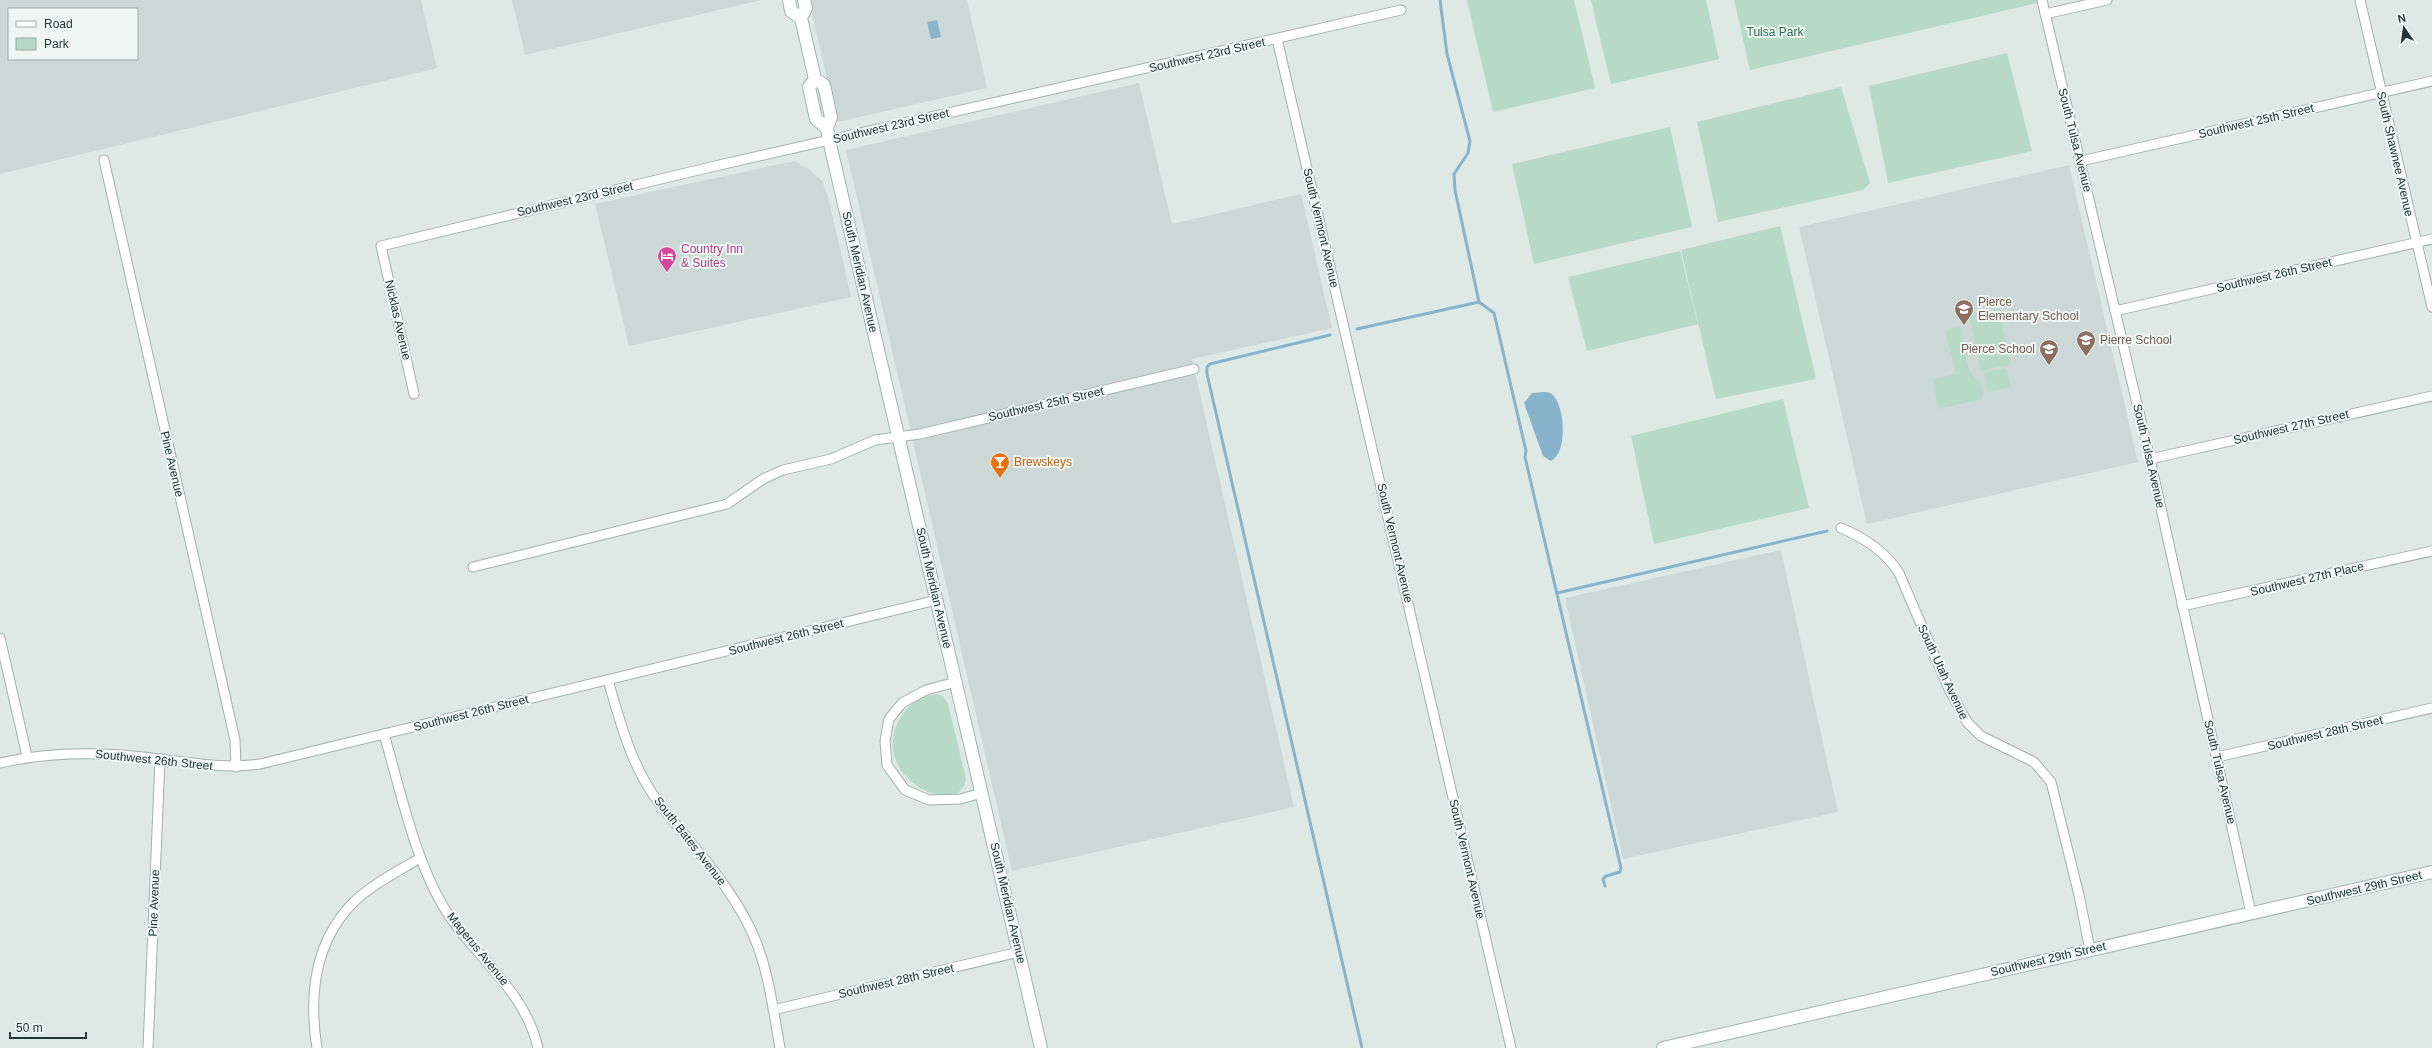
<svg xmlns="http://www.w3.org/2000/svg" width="2432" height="1048" font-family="Helvetica,sans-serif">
  <rect width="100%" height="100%" fill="#dee9e6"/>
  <g fill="#ccd8d5" fill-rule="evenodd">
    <path d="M0 0H421L437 68 0 174ZM9 9H137V59H9Z"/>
    <polygon points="512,0 762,0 525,55"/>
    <polygon points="809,0 967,0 987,88 837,122"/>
    <polygon points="1139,83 1172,224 1301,194 1332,328 1192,359 1294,807 1012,871 846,150"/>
    <polygon points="794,161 809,169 822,181 828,196 851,297 629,346 595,204"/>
    <polygon points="2069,165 2138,462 1867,524 1799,227"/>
    <polygon points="1781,550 1838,812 1623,859 1565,598"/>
  </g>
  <g fill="#b7d9c8">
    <polygon points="1467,0 1574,0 1595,88 1493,112"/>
    <polygon points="1591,0 1706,0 1719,59 1611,84"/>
    <polygon points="1734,0 2037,0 2037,3 1750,70"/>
    <polygon points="2007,53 2032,151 1888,183 1869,86"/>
    <polygon points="1841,87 1870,183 1863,190 1718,222 1697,122"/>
    <polygon points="1670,127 1692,227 1534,264 1512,164"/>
    <polygon points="1780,226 1816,379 1716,399 1681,250"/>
    <polygon points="1680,251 1698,324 1587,351 1568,277"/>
    <polygon points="1999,309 2010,362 2008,365 1981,371 1969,316"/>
    <path d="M1957 327 1961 328C1964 342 1965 356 1969 369 1974 383 1986 379 1982 399L1938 409 1933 379 1956 374 1946 333 1948 329Z"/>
    <polygon points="2006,368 2011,387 1988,392 1984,372"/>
    <polygon points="1783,399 1809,508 1654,544 1631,436"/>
    <path d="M936 694 943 696 948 704 966 779C961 821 864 777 901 717 909 704 920 696 936 694Z"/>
  </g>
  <g fill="#87b3cc">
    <polygon points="937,20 941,37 931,39 927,22"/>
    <path d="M1532 393C1538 393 1548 390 1553 395 1565 407 1568 453 1551 461L1543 456 1524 403Z"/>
  </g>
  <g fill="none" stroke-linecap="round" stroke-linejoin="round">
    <g stroke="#87b3cc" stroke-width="3">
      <polyline points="1440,0 1447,54 1470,141 1468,153 1454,174 1455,190 1479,302 1494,313 1526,451 1525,457 1621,868 1620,872 1606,876 1603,879 1605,886"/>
      <polyline points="1357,329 1479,302"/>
      <polyline points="1330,335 1210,364 1207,367 1207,374 1362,1048"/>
      <polyline points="1557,593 1827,531"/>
    </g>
    <g stroke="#a1b0ae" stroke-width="11">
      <g id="minor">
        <polyline points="2042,0 2150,459 2251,913"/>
        <polyline points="2360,0 2432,307"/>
        <polyline points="2045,14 2107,0"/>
        <polyline points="1277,39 1511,1048"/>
        <polyline points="104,160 235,740 236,767"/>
        <polyline points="2081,161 2432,81"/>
        <polyline points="2115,311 2432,239"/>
        <polyline points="414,394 381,246 711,167 1401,10"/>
        <polyline points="2150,459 2432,396"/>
        <path d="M1841 528C1865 538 1885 551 1899 573L1949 689 1967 722 1981 736 2034 762 2051 782 2079 895 2090 950"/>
        <polyline points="473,567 727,504 763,479 783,470 831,459 875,440 920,434 1194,369"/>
        <polyline points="2182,606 2432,551"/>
        <polyline points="0,638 27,756"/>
        <path d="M608 680C620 722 632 768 659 803 691 845 726 879 750 928 768 964 773 1009 780 1048"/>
        <polyline points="956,682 926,690 902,703 889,719 885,741 887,765 905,790 929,800 960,799 982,793"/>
        <path d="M384 734C400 789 414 857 443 906 473 957 524 987 538 1048"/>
        <polyline points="2217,757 2432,708"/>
        <path d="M0 763C52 751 107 752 160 759 194 763 225 769 260 764L937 600"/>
        <polyline points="773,1010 1019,952"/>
        <polyline points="148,1048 160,759"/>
        <path d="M317 1048C309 998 314 946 349 907 368 886 397 872 420 858"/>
      </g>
    </g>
    <g stroke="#9eb4b1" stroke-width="14">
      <g id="secondary">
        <polyline points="789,0 791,11 801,18"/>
        <polyline points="804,0 806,8 801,18 815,79 824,85 831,117 827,128 829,140 1041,1048"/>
        <polyline points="815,79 809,87 816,119 827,128"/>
        <polyline points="1663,1048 2432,872"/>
      </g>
    </g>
    <use href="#minor" stroke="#fff" stroke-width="9"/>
    <use href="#secondary" stroke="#fff" stroke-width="12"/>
  </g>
  <defs>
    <g id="hotel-pin" transform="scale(1)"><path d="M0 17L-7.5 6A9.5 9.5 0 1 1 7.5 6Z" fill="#d1479c" stroke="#eef6f3"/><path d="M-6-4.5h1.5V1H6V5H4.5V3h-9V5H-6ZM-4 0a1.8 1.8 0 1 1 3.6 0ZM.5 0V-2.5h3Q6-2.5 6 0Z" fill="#fff"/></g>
    <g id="school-pin" transform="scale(1)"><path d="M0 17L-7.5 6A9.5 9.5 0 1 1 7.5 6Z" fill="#8d6e63" stroke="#eef6f3"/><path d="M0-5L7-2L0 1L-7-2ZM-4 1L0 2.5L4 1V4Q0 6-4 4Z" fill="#fff"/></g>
    <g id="bar-pin" transform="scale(1)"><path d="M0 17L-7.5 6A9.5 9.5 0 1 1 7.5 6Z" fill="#e8710a" stroke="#eef6f3"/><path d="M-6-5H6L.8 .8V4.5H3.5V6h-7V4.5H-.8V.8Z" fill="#fff"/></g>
  </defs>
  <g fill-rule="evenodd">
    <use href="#hotel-pin" x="667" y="256"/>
    <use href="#school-pin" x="1964" y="309"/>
    <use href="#school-pin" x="2086" y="340"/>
    <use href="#school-pin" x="2049" y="349"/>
    <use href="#bar-pin" x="1000" y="462"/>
  </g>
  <g text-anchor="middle" stroke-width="4" stroke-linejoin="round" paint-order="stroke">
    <g font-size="12" fill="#2d6c53" stroke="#eef6f3">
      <text x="1775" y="36">Tulsa Park</text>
    </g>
    <g font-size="12" fill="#203736" stroke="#eef6f3">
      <text transform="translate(1207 55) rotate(-13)" y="4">Southwest 23rd Street</text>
      <text transform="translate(2256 121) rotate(-13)" y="4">Southwest 25th Street</text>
      <text transform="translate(891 126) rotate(-13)" y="4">Southwest 23rd Street</text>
      <text transform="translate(2075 140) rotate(76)" y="4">South Tulsa Avenue</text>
      <text transform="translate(2395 154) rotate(77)" y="4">South Shawnee Avenue</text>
      <text transform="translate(575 199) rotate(-13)" y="4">Southwest 23rd Street</text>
      <text transform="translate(1321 228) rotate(77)" y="4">South Vermont Avenue</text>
      <text transform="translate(860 272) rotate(77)" y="4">South Meridian Avenue</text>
      <text transform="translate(2274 275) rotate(-13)" y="4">Southwest 26th Street</text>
      <text transform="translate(398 320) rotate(77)" y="4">Nicklas Avenue</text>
      <text transform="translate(1046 404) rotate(-13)" y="4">Southwest 25th Street</text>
      <text transform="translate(2291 427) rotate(-13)" y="4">Southwest 27th Street</text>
      <text transform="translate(2149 456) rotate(77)" y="4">South Tulsa Avenue</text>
      <text transform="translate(172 464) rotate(77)" y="4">Pine Avenue</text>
      <text transform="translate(1395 543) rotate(77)" y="4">South Vermont Avenue</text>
      <text transform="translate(2307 579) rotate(-13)" y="4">Southwest 27th Place</text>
      <text transform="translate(934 588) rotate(77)" y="4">South Meridian Avenue</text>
      <text transform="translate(786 637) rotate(-14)" y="4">Southwest 26th Street</text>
      <text transform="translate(1943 672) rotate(65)" y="4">South Utah Avenue</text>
      <text transform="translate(471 713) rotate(-14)" y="4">Southwest 26th Street</text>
      <text transform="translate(2325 733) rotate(-13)" y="4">Southwest 28th Street</text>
      <text transform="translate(154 760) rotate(6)" y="4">Southwest 26th Street</text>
      <text transform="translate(2220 772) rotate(77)" y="4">South Tulsa Avenue</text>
      <text transform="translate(690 841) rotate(52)" y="4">South Bates Avenue</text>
      <text transform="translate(1467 859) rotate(77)" y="4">South Vermont Avenue</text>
      <text transform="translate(2364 888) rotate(-13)" y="4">Southwest 29th Street</text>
      <text transform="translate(154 903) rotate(-88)" y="4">Pine Avenue</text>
      <text transform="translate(1008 903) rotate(77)" y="4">South Meridian Avenue</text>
      <text transform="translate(478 949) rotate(51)" y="4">Magerus Avenue</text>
      <text transform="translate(2048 959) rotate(-13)" y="4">Southwest 29th Street</text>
      <text transform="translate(896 981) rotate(-13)" y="4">Southwest 28th Street</text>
    </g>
    <g font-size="12" fill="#b23c85" stroke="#eef6f3" text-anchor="start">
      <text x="681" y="253">Country Inn<tspan x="681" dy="14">&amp; Suites</tspan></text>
    </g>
    <g font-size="12" fill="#785e54" stroke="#eef6f3" text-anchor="start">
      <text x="1978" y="306">Pierce<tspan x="1978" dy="14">Elementary School</tspan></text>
      <text x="2100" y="344">Pierre School</text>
      <text x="2035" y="353" text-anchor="end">Pierce School</text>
    </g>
    <g font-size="12" fill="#c56008" stroke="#eef6f3" text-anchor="start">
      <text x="1014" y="466">Brewskeys</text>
    </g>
  </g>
  <rect x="8" y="8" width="130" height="52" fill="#eef6f3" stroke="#9caaa7"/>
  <rect x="16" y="21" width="20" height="6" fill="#ffffff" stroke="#9caaa7"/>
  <text x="44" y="28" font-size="12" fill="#203736">Road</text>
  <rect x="16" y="38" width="20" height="12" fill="#b7d9c8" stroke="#9caaa7"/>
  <text x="44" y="48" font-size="12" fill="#203736">Park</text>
  <g transform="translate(2404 28) rotate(347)" stroke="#eef6f3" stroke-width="3" paint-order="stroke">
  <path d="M0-3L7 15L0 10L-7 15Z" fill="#203736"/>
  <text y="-6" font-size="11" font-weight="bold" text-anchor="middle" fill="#203736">N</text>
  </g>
  <path d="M10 1032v6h76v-6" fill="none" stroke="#203736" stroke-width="2"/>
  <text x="16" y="1032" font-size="12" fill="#203736" stroke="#eef6f3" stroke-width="3" paint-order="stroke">50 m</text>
</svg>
